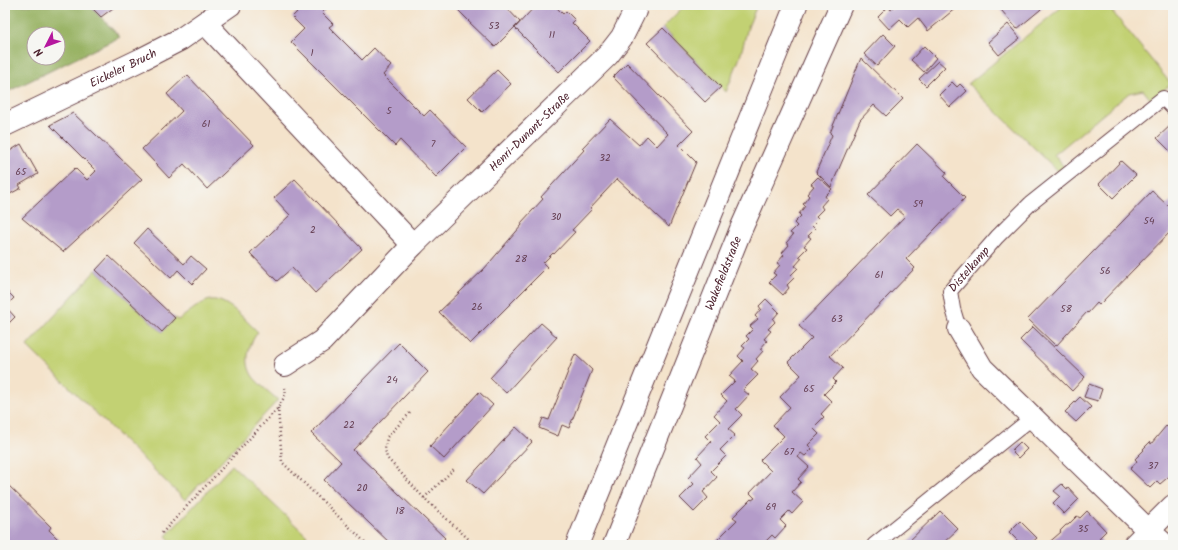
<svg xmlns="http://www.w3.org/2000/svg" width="1178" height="550" font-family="Kalam,sans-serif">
  <rect width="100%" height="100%" fill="#f6f6f2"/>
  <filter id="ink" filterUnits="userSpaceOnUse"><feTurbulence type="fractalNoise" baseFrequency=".025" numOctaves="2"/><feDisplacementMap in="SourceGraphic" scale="8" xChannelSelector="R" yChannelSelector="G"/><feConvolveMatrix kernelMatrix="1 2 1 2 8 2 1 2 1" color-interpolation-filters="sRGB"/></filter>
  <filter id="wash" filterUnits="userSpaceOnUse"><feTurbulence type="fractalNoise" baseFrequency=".012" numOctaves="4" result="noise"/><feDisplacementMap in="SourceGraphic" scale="16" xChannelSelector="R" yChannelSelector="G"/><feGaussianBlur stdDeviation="0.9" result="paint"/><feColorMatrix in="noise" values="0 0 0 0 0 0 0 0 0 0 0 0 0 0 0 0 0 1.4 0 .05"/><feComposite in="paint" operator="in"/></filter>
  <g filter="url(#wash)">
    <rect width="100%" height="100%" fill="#f4e3cb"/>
    <g fill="#c2d173" stroke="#86784f">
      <path d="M 685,5 L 757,5 L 748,27 L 740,57 L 726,92 L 663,27 Z"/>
      <path d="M 1064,5 L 1107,5 L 1171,84 L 1151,100 L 1143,90 L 1129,93 L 1054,155 L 1066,169 L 1060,173 L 968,84 Z"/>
      <path d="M 96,270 L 162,332 L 175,318 L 178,320 C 187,314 197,305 207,301 C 224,294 246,321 258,332 C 248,345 243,364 254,378 C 261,386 270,393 278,400 L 185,500 L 27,346 Z"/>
      <path d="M 232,465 L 307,536 L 299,545 L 175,545 L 166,536 Z"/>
    </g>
    <path fill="#99b365" stroke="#726948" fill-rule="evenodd" d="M 9,5 L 89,5 L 120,37 L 5,93 L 5,15 ZM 34,34 L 58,34 L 58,58 L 34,58 Z"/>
    <g id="blocks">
      <g fill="#b49cc9">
        <path d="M 89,5 L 117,5 L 101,17 Z"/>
        <path d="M 304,5 L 321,5 L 326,9 L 322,13 L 333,24 L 329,27 L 362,60 L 374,48 L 391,66 L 383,75 L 424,116 L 430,110 L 466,147 L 436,177 L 400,140 L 395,146 L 291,42 L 304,29 L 292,17 Z"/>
        <path d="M 453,5 L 504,5 L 520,22 L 495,47 L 468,21 L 469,21 Z"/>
        <path d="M 536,5 L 554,5 L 563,14 L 566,11 L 575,20 L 572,23 L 590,41 L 559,72 L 515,28 Z"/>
        <path d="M 896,5 L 965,5 L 959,10 L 957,7 L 928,31 L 918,18 L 908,27 L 900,19 L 889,29 L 878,17 L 888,7 L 891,10 Z"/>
        <path d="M 997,5 L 1046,5 L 1017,29 Z"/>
        <path d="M 1008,24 L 1020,38 L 999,55 L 988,42 Z"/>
        <path d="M 663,28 L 721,87 L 705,102 L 647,43 Z"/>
        <path d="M 883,34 L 895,46 L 877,66 L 864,54 Z"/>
        <path d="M 924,46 L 936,58 L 924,72 L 911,60 Z"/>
        <path d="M 861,58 L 903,99 L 886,116 L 874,105 L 860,120 L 831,187 L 816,172 L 832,135 L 830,133 Z"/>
        <path d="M 938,61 L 945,67 L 926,86 L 919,79 Z"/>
        <path d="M 627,63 L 693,131 L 679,145 L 696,162 L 669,227 L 617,179 L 590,208 L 592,209 L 572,230 L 575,232 L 554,254 L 553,253 L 543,263 L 547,267 L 470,344 L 439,312 L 484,269 L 522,225 L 521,223 L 543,199 L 541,197 L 584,150 L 582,148 L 610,119 L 639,145 L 647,136 L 657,146 L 668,134 L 613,77 Z"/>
        <path d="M 497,70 L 511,84 L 482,112 L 468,98 Z"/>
        <path d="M 187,75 L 254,145 L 207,189 L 184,164 L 169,178 L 142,149 L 182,111 L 167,94 Z"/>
        <path d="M 952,82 L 957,87 L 960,84 L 967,91 L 950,107 L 939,95 Z"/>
        <path d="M 73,113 L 142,179 L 63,252 L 22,218 L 75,168 L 87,180 L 96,171 L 50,125 Z"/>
        <path d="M 1172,124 L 1173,152 L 1172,153 L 1157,138 Z"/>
        <path d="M 21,144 L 38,174 L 19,185 L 21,188 L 10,194 L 5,189 L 5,154 Z"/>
        <path d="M 917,144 L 947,173 L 944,177 L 965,198 L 906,259 L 915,268 L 830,356 L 843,368 L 833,379 L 836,382 L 824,394 L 832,402 L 821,414 L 824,417 L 813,428 L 819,434 L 808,445 L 812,449 L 805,456 L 801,453 L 798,457 L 809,467 L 798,479 L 801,482 L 792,492 L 803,502 L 792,514 L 789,511 L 780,520 L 786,526 L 775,538 L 772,535 L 763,544 L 764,545 L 718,545 L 715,542 L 737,520 L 733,517 L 751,499 L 752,500 L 755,498 L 750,493 L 771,471 L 760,460 L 784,436 L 773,425 L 790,407 L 780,397 L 801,375 L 788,362 L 812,338 L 799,326 L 905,216 L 897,209 L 890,216 L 868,195 Z"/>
        <path d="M 1121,161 L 1136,175 L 1113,198 L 1099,184 Z"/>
        <path d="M 818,177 L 832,189 L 825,196 L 827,199 L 821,206 L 823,209 L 816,216 L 819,219 L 812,226 L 815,229 L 808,236 L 811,238 L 804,246 L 807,248 L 799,256 L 802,258 L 795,266 L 798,268 L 791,275 L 794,278 L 787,285 L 789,288 L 783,295 L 769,282 L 776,275 L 773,273 L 780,265 L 777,263 L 784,255 L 782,253 L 789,245 L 786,243 L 793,235 L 790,233 L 797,226 L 794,223 L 801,216 L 799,214 L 805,206 L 803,204 L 809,196 L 807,194 L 814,186 L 811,184 Z"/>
        <path d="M 295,179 L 362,249 L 315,293 L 292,268 L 277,281 L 250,253 L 290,215 L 274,198 Z"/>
        <path d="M 1152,191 L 1167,205 L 1173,199 L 1173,229 L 1099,305 L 1097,303 L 1088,313 L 1087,312 L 1056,346 L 1028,319 Z"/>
        <path d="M 147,229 L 184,264 L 191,256 L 206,269 L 192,284 L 178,270 L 171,278 L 134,243 Z"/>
        <path d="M 109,256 L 175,318 L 162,332 L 96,270 Z"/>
        <path d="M 5,289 L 14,298 L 7,305 L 5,303 Z"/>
        <path d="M 766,299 L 779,312 L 773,319 L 775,322 L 768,329 L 771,331 L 764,339 L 767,341 L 760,349 L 763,351 L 756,359 L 758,361 L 751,369 L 758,375 L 743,390 L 749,395 L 736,409 L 742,415 L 728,429 L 735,435 L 720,450 L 726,456 L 711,471 L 717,477 L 703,492 L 708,498 L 694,512 L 680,498 L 694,484 L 688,478 L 702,463 L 697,457 L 711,442 L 705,436 L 720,421 L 714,415 L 727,401 L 721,395 L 735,381 L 729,376 L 743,361 L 738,356 L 745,348 L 742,346 L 749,339 L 746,336 L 753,329 L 750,326 L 758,319 L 755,316 L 761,309 L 759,306 Z"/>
        <path d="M 5,306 L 15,317 L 5,327 Z"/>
        <path d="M 541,323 L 557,337 L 506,393 L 490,378 Z"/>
        <path d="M 1033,327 L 1085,377 L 1072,391 L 1020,340 Z"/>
        <path d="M 399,343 L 428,372 L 353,450 L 445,538 L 439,545 L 392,545 L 324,480 L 341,462 L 311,433 Z"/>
        <path d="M 575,354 L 592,370 L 569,428 L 562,425 L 558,436 L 539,428 L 543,418 L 549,420 Z"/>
        <path d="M 1089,384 L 1102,389 L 1098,401 L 1084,397 Z"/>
        <path d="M 479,392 L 493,405 L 444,459 L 430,446 Z"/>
        <path d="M 1080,397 L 1091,407 L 1076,422 L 1065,412 Z"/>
        <path d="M 1173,421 L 1173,473 L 1160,484 L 1157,481 L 1150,488 L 1130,469 L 1137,461 L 1135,459 L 1144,450 L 1143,449 L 1150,442 L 1151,444 L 1166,426 L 1167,427 Z"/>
        <path d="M 516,427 L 532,442 L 483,494 L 467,480 Z"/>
        <path d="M 1020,442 L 1027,449 L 1018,458 L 1011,451 Z"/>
        <path d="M 5,482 L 51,527 L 49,530 L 64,545 L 5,545 Z"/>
        <path d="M 1062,484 L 1067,489 L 1068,487 L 1079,499 L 1064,514 L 1053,503 L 1060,496 L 1054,491 Z"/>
        <path d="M 940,511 L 958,529 L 941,545 L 905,545 Z"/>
        <path d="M 1087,511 L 1106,531 L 1099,538 L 1102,541 L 1098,545 L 1046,545 L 1061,532 L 1060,531 L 1066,525 L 1068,525 L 1077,516 L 1080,518 Z"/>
        <path d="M 1020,521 L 1037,538 L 1029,545 L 1022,545 L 1009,532 Z"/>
      </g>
    </g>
  </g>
  <g filter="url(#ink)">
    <use href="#blocks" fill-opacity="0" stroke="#643c43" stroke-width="1"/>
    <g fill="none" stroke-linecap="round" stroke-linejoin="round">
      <g stroke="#643c43" stroke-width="16">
        <g id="lane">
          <path id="s1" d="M 959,329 L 953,309 L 950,291 L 997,237 L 1030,204 L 1163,98 L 1173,108"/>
          <path d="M 874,545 L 1033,417"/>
        </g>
      </g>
      <g stroke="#643c43" stroke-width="24">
        <g id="street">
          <path d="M 205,23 L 413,245"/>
          <path id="s2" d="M 5,125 L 142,59 L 181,39 L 230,5"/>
          <path d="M 959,329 L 982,368 L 1149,531 L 1165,545"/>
          <path id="s3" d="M 285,365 L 322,341 L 413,245 L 608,55 L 622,37 L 635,11"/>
          <path d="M 1134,545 L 1173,506"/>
        </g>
      </g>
      <g stroke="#643c43" stroke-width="24">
        <g id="secondary">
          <path d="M 577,545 L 796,5"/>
          <path id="s4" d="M 614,545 L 741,229 L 841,5"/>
        </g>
      </g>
      <g stroke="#643c43" stroke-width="2.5" stroke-dasharray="1 3" stroke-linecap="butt">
        <path d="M 658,6 L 665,5"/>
        <path d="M 278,408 L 282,462 L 368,545"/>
        <path d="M 410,413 L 387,437 L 385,449 L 387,458 L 424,498 L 475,545"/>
        <path d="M 424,498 L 455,468"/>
        <path d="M 162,533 L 278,408 L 286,394 L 285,388"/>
      </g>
      <use href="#lane" stroke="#fff" stroke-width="14"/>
      <use href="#street" stroke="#fff" stroke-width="22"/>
      <use href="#secondary" stroke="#fff" stroke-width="22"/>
    </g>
  </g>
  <g text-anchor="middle" stroke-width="3.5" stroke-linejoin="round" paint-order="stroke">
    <g font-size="10" fill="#643e52">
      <text x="494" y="29">53</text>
      <text x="552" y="38">11</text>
      <text x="312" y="56">1</text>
      <text x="389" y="114">5</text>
      <text x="206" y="127">61</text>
      <text x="433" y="147">7</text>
      <text x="605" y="161">32</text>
      <text x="21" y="175">65</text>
      <text x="918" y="207">59</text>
      <text x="556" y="220">30</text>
      <text x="1149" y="224">54</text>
      <text x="313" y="233">2</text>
      <text x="521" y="262">28</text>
      <text x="1105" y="274">56</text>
      <text x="879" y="278">61</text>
      <text x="477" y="310">26</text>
      <text x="1066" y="312">58</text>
      <text x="837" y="322">63</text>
      <text x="392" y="383">24</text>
      <text x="809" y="392">65</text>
      <text x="349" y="428">22</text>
      <text x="789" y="455">67</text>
      <text x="1153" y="469">37</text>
      <text x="362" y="491">20</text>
      <text x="771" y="510">69</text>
      <text x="400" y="514">18</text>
      <text x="1083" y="532">35</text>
    </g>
    <g font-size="12" fill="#4a1f2b" stroke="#f6f6f2">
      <text dy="4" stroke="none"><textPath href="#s2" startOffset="131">Eickeler Bruch</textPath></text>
      <text dy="4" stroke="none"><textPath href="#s3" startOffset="339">Henri-Dunant-Straße</textPath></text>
      <text dy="4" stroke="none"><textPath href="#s1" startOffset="68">Distelkamp</textPath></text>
      <text dy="4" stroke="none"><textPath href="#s4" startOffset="293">Wakefieldstraße</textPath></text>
    </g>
  </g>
  <rect width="1178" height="550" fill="none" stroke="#f6f6f2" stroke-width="20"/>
  <g transform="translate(46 46) rotate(228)"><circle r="19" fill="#f6f6f2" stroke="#b1a0a2"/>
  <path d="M0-3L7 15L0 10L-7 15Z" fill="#b5179e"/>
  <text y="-6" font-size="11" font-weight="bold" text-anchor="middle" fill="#4a1f2b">N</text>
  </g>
</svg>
